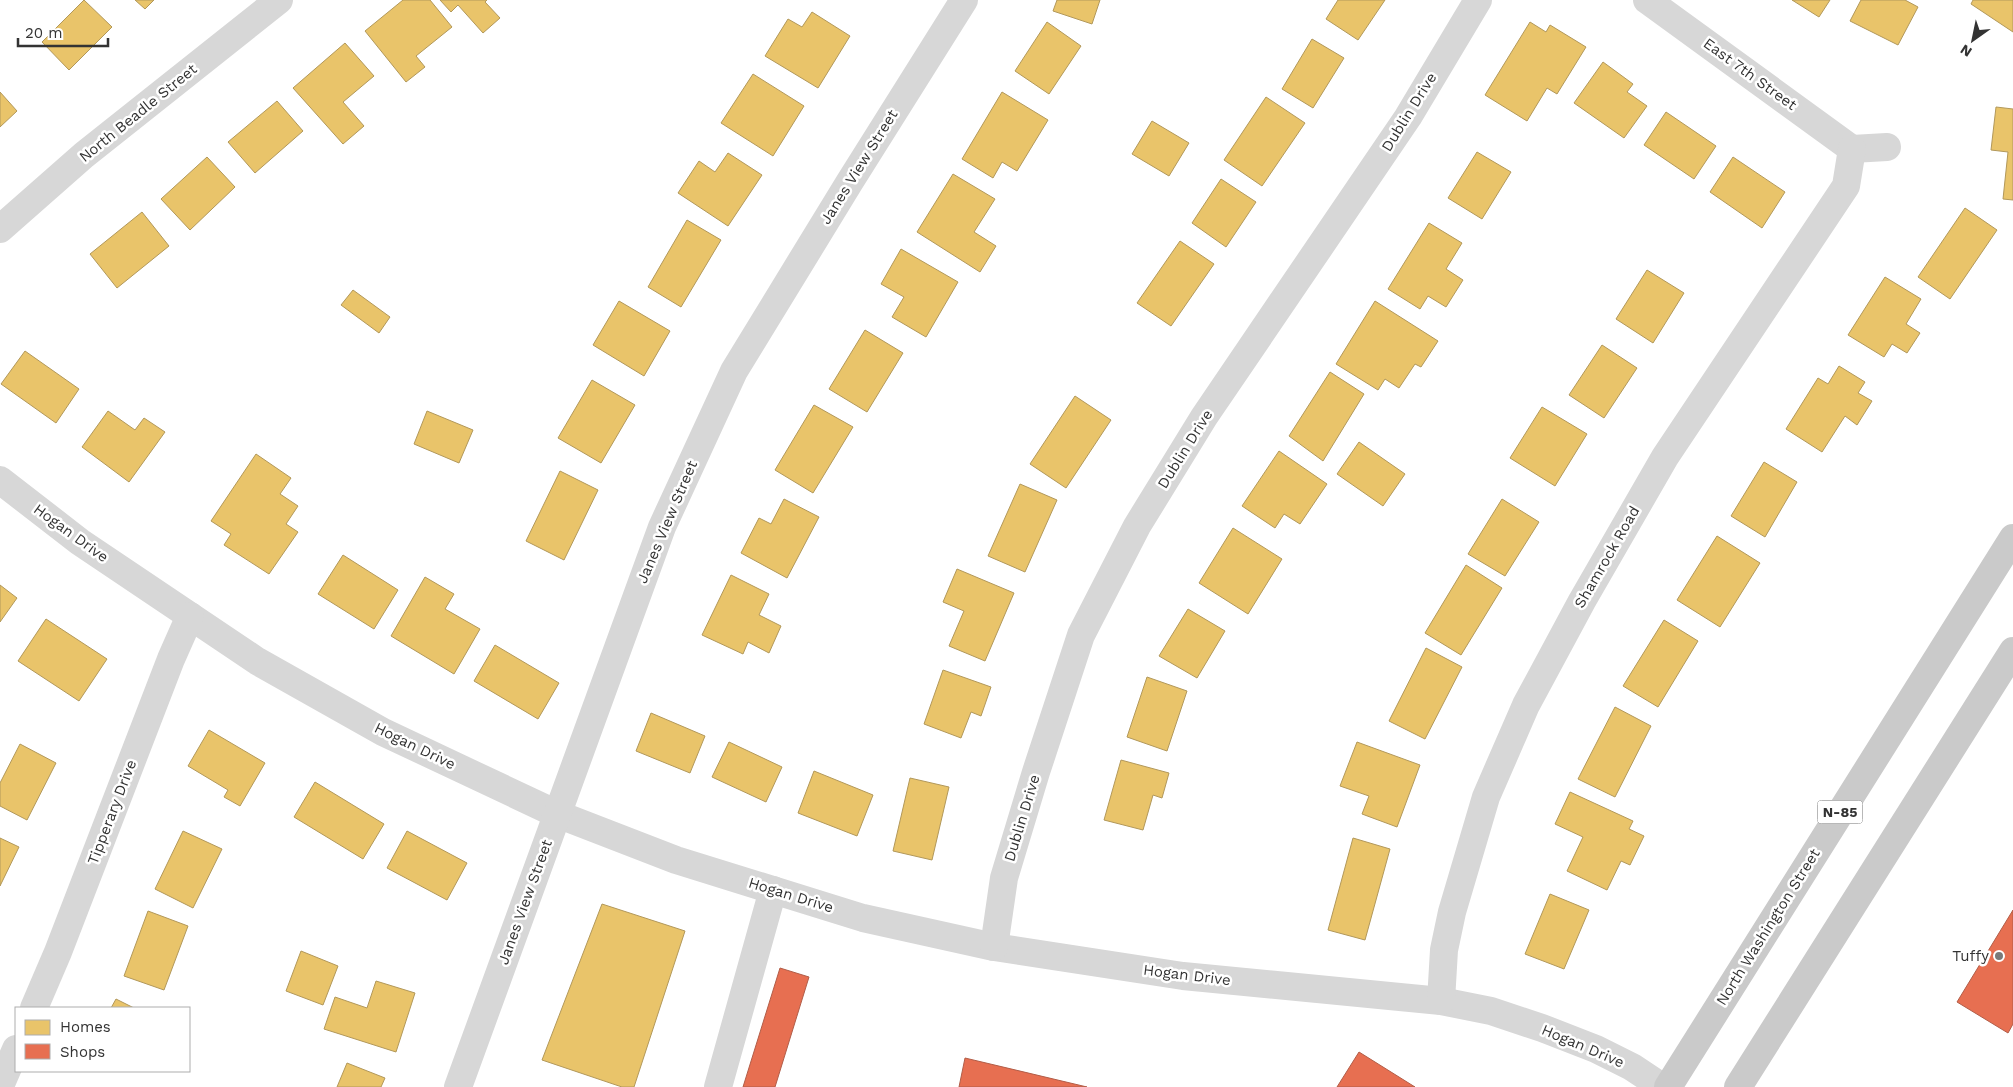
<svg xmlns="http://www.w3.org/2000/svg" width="2013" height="1087" font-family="'Work Sans',sans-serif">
  <rect width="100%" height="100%" fill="#fff"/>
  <g fill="#e9c46a" stroke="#b2985a">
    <path d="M 84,0 L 112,27 L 69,70 L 42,42 Z"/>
    <path d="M 135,0 L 154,0 L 145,9 Z"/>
    <path d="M 403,0 L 430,0 L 452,27 L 416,56 L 425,67 L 406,82 L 365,31 Z"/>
    <path d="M 440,0 L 487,0 L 485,2 L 500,18 L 483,33 L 458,5 L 451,12 Z"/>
    <path d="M 1057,0 L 1100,0 L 1092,24 L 1053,11 Z"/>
    <path d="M 1338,0 L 1385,0 L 1358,40 L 1326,19 Z"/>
    <path d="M 1792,0 L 1830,0 L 1819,17 Z"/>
    <path d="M 1861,0 L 1905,0 L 1918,7 L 1898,45 L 1850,21 Z"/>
    <path d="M 1973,0 L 2013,0 L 2013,32 L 1971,4 Z"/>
    <path d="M 812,12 L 850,36 L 818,88 L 765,56 L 788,19 L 802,27 Z"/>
    <path d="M 1047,22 L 1081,46 L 1049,94 L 1015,71 Z"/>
    <path d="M 1530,22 L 1546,32 L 1550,25 L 1586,47 L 1557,94 L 1547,88 L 1527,121 L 1485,95 Z"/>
    <path d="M 1312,39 L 1344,58 L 1313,108 L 1282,89 Z"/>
    <path d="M 345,43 L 374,76 L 343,102 L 364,126 L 343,144 L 293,88 Z"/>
    <path d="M 1603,62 L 1633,84 L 1627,92 L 1647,106 L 1624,138 L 1574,103 Z"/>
    <path d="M 753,74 L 804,106 L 773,156 L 721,123 Z"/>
    <path d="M 0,92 L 17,111 L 0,127 Z"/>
    <path d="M 1002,92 L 1048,120 L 1017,171 L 1002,162 L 993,178 L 962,159 Z"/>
    <path d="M 1266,97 L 1305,123 L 1262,186 L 1224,160 Z"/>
    <path d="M 277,101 L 303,131 L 255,173 L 228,142 Z"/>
    <path d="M 1996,107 L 2013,109 L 2013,200 L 2003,199 L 2008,152 L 1991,150 Z"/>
    <path d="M 1666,112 L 1716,146 L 1694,179 L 1644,145 Z"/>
    <path d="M 1152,121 L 1189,143 L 1169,176 L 1132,154 Z"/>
    <path d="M 1477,152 L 1511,172 L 1482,219 L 1448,198 Z"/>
    <path d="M 728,153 L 762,175 L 728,226 L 678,193 L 699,161 L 715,172 Z"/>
    <path d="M 207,157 L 235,187 L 190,230 L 161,199 Z"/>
    <path d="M 1733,157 L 1785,192 L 1762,228 L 1710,192 Z"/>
    <path d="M 953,174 L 995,199 L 974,232 L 996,246 L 980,272 L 917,232 Z"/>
    <path d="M 1221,179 L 1256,202 L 1226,247 L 1192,223 Z"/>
    <path d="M 1965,208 L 1997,230 L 1950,299 L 1918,277 Z"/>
    <path d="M 142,212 L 169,246 L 117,288 L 90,254 Z"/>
    <path d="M 687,220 L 721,240 L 681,307 L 648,287 Z"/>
    <path d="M 1429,223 L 1462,243 L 1446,269 L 1463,280 L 1446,307 L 1428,296 L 1420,309 L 1388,289 Z"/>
    <path d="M 1180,241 L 1214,264 L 1171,326 L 1137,303 Z"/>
    <path d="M 901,249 L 958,282 L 926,337 L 892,317 L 904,297 L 881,284 Z"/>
    <path d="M 1647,270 L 1684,293 L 1653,343 L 1616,319 Z"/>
    <path d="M 1885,277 L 1921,299 L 1906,324 L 1920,333 L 1907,353 L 1892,344 L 1884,357 L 1848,335 Z"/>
    <path d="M 353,290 L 390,317 L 379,333 L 341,305 Z"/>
    <path d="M 619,301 L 670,331 L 644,376 L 593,345 Z"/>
    <path d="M 1375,301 L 1438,341 L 1421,367 L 1415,364 L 1399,388 L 1385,379 L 1378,390 L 1336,364 Z"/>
    <path d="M 865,330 L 903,353 L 867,412 L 829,389 Z"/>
    <path d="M 1602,345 L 1637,368 L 1604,418 L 1569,395 Z"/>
    <path d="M 25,351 L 79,389 L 56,423 L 1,384 Z"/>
    <path d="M 1839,366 L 1865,382 L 1858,393 L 1872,401 L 1857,425 L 1845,416 L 1822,452 L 1786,429 L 1818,378 L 1828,384 Z"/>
    <path d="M 1330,372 L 1364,394 L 1323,461 L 1289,436 Z"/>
    <path d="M 592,380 L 635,405 L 601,463 L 558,438 Z"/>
    <path d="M 1075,396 L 1111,420 L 1066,488 L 1030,464 Z"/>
    <path d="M 814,405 L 853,427 L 813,493 L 775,470 Z"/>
    <path d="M 1542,407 L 1587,434 L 1555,486 L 1510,458 Z"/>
    <path d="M 108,411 L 135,430 L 144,418 L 165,432 L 129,482 L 82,447 Z"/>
    <path d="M 427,411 L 473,430 L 459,463 L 414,444 Z"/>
    <path d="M 1359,442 L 1405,474 L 1383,506 L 1337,474 Z"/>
    <path d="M 1279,451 L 1327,484 L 1300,524 L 1284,514 L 1275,528 L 1242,506 Z"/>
    <path d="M 256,454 L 291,478 L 280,494 L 298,506 L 286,524 L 298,532 L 269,574 L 224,545 L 231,534 L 211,521 Z"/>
    <path d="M 1764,462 L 1797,482 L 1765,537 L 1731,516 Z"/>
    <path d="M 560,471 L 598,490 L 564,560 L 526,541 Z"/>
    <path d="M 1020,484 L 1057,500 L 1025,572 L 988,556 Z"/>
    <path d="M 784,499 L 819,517 L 787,578 L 741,553 L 759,518 L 771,524 Z"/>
    <path d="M 1502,499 L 1539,522 L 1505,576 L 1468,554 Z"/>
    <path d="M 1233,528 L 1282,559 L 1248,614 L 1199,583 Z"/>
    <path d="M 1717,536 L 1760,563 L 1720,627 L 1677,600 Z"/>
    <path d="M 343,555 L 398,590 L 374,629 L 318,594 Z"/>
    <path d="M 1466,565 L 1502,588 L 1461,655 L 1425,633 Z"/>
    <path d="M 957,569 L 1014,593 L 985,661 L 949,646 L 964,611 L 943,602 Z"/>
    <path d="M 731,575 L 769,594 L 759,615 L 781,626 L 769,653 L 748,642 L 743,654 L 702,635 Z"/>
    <path d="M 425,577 L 454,594 L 445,609 L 480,629 L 454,674 L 391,636 Z"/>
    <path d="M 0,585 L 17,598 L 0,622 Z"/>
    <path d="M 1188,609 L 1225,631 L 1197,678 L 1159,656 Z"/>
    <path d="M 46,619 L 107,659 L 79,701 L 18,661 Z"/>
    <path d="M 1664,620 L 1698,641 L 1658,707 L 1623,686 Z"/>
    <path d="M 495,645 L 559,683 L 538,719 L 474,681 Z"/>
    <path d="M 1426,648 L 1462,667 L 1425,739 L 1389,721 Z"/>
    <path d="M 943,670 L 991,687 L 981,716 L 971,712 L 961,738 L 924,724 Z"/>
    <path d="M 1147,677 L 1187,691 L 1167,751 L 1127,737 Z"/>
    <path d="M 1615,707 L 1651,726 L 1615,797 L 1578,779 Z"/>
    <path d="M 651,713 L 705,736 L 690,773 L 636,751 Z"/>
    <path d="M 209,730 L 265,763 L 240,806 L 224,797 L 228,790 L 188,766 Z"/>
    <path d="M 729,742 L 782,767 L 766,802 L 712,777 Z"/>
    <path d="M 1357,742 L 1420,765 L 1397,827 L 1362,814 L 1369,796 L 1340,786 Z"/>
    <path d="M 20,744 L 56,763 L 27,820 L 0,806 L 0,783 Z"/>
    <path d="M 1121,760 L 1169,773 L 1162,798 L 1153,795 L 1143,830 L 1104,820 Z"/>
    <path d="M 814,771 L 873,795 L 857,836 L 798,813 Z"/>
    <path d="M 910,778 L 949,787 L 932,860 L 893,851 Z"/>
    <path d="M 315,782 L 384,824 L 363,859 L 294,817 Z"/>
    <path d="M 1570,792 L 1633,821 L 1629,829 L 1644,836 L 1630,865 L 1621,861 L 1607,890 L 1567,871 L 1583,837 L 1555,824 Z"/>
    <path d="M 183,831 L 222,849 L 193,908 L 155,889 Z"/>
    <path d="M 407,831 L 467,863 L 447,900 L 387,868 Z"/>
    <path d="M 0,838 L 19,847 L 0,886 Z"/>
    <path d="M 1353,838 L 1390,849 L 1365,940 L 1328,930 Z"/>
    <path d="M 1550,894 L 1589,910 L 1564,969 L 1525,954 Z"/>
    <path d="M 602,904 L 685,931 L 634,1087 L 622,1087 L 542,1060 Z"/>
    <path d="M 148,911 L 188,926 L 164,990 L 124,976 Z"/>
    <path d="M 301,951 L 338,966 L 323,1005 L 286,991 Z"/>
    <path d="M 376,981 L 415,993 L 396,1052 L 324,1029 L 335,997 L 367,1008 Z"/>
    <path d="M 116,999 L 134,1008 L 111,1008 Z"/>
    <path d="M 347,1063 L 385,1078 L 381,1087 L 337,1087 Z"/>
  </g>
  <g fill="#e76f51" stroke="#b15d48">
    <path d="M 2013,910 L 2013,1024 L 2008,1033 L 1957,1002 Z"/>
    <path d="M 780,968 L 809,977 L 775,1087 L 743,1087 Z"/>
    <path d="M 1359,1052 L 1415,1087 L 1337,1087 Z"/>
    <path d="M 965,1058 L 1087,1087 L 959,1087 Z"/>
  </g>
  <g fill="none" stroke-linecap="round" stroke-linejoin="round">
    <g stroke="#d7d7d7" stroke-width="28">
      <path d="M 1647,0 L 1852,149"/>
      <path d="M 1852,149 L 1887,147"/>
      <path d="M 0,229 L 84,155 L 279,0"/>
      <path d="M 0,480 L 80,542 L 257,661 L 383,732 L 557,814 L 676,860 L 863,918 L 994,947 L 1183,976 L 1441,1001 L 1491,1011 L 1542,1028 L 1596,1049 L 1632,1067 L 1662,1087"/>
      <path d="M 994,947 L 1004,878 L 1036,772 L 1081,635 L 1137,526 L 1204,417 L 1408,117 L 1478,0"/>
      <path d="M 1441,1001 L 1444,950 L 1452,912 L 1486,797 L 1526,705 L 1582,601 L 1665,457 L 1846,186 L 1852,149"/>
      <path d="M 34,1008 L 58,952 L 171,659 L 190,616"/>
      <path d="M 0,1086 L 16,1049"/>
      <path d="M 458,1087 L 662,527 L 734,371 L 849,183 L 964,0"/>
      <path d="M 718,1087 L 773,890"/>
    </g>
    <g stroke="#cacaca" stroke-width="28">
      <path d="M 1668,1087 L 2013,538"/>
      <path d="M 1738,1087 L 2013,651"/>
    </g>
  </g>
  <circle fill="#7a7a7a" stroke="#fff" stroke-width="2" cx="1999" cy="956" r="5"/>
  <g text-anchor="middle" stroke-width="5" stroke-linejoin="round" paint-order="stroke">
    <rect fill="#fff" stroke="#707070" stroke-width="1" x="1817.5" y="800.5" width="45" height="23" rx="4"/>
    <g font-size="14" font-weight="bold" fill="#333">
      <text x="1840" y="817">N-85</text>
    </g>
    <g font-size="15" fill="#333" stroke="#fff">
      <text transform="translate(1750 74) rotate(36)" y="5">East 7th Street</text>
      <text transform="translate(1409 112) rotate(-58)" y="5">Dublin Drive</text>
      <text transform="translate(138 113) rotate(-39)" y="5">North Beadle Street</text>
      <text transform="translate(859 167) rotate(-58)" y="5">Janes View Street</text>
      <text transform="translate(1185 449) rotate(-58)" y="5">Dublin Drive</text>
      <text transform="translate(667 522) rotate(-67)" y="5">Janes View Street</text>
      <text transform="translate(71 533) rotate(36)" y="5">Hogan Drive</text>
      <text transform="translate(1607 557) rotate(-60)" y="5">Shamrock Road</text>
      <text transform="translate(415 746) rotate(26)" y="5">Hogan Drive</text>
      <text transform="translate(112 812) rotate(-69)" y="5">Tipperary Drive</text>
      <text transform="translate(1022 818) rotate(-73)" y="5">Dublin Drive</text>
      <text transform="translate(791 895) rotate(17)" y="5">Hogan Drive</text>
      <text transform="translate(525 902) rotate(-70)" y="5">Janes View Street</text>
      <text transform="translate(1768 927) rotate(-58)" y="5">North Washington Street</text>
      <text transform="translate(1187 975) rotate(7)" y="5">Hogan Drive</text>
      <text transform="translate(1583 1046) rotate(23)" y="5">Hogan Drive</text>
    </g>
    <g font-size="15" fill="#333" stroke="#fff" text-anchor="end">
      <text x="1989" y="961">Tuffy</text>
    </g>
  </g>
  <rect x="15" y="1007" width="175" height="65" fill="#ffffff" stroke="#adadad"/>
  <rect x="25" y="1020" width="25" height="15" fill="#e9c46a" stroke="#adadad"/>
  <text x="60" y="1032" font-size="15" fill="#333333">Homes</text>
  <rect x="25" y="1044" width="25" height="15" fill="#e76f51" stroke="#adadad"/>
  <text x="60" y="1057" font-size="15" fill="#333333">Shops</text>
  <g transform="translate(1973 40) rotate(213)" stroke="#ffffff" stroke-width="4" paint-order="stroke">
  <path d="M0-4L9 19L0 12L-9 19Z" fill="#333333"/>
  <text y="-8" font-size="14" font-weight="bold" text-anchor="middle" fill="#333333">N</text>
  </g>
  <path d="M18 38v8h90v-8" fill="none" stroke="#333333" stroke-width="2.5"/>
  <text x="25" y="38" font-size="15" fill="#333333" stroke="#ffffff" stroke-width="4" paint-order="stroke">20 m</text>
</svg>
